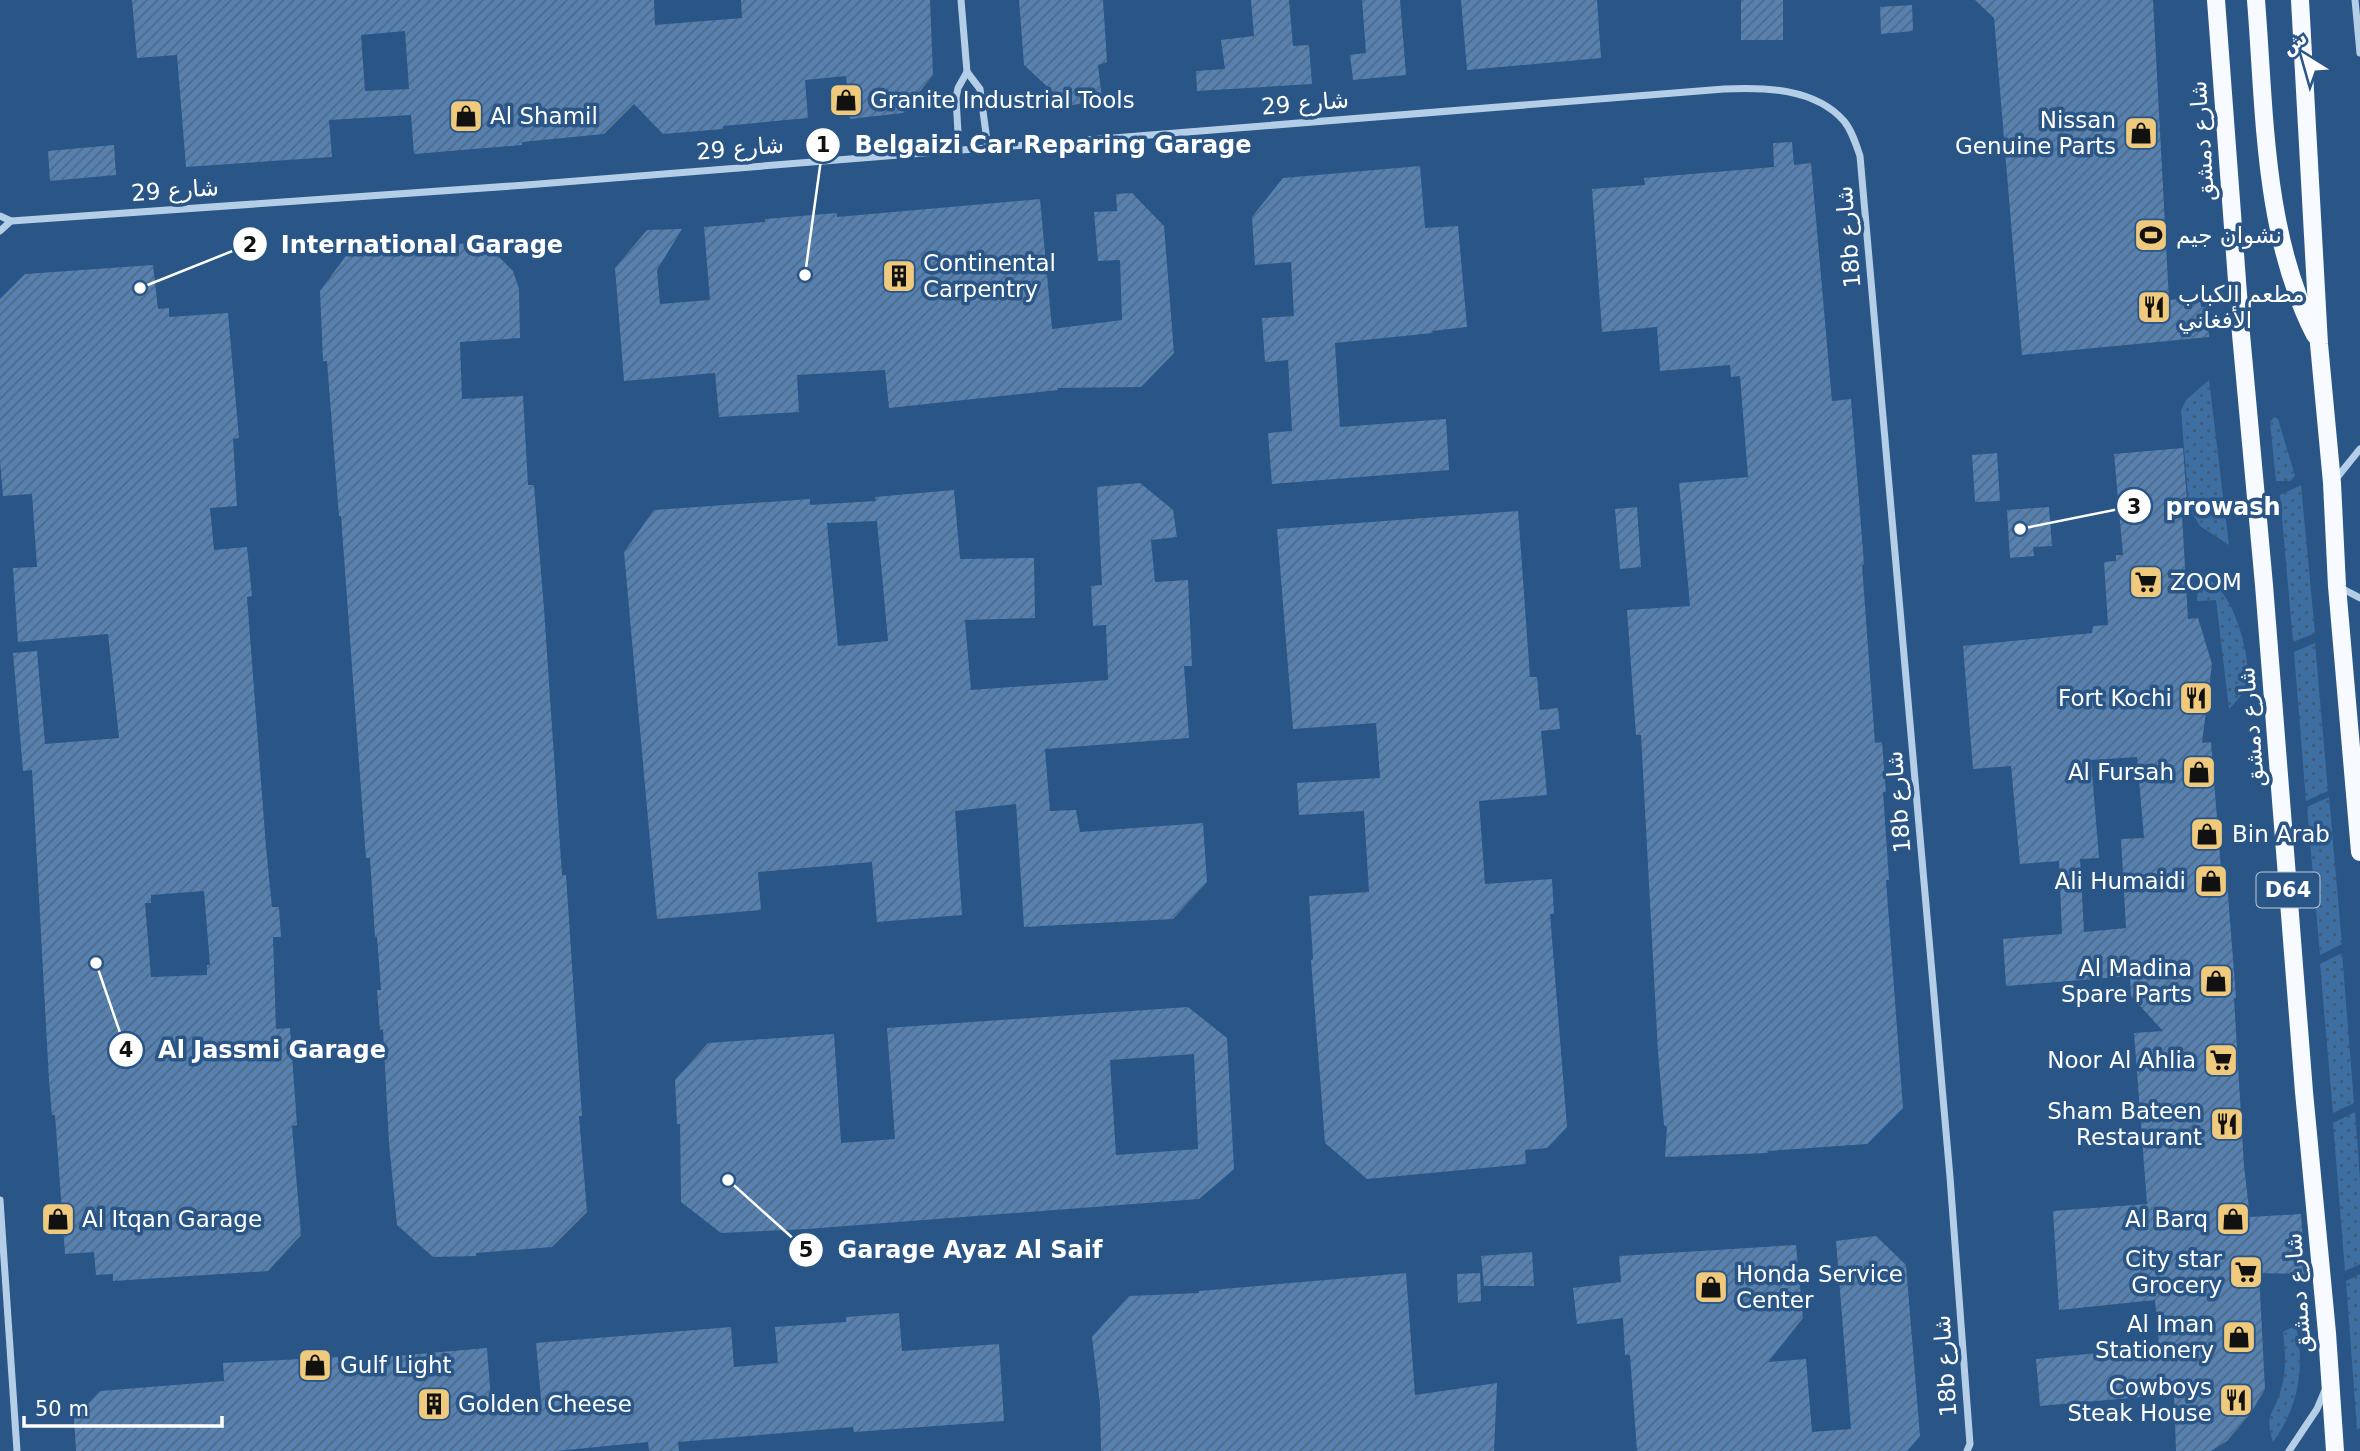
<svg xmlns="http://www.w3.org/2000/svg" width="2360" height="1451" font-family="'DejaVu Sans','Noto Naskh Arabic',sans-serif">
  <defs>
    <pattern id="grass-dots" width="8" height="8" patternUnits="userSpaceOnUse" patternTransform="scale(1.75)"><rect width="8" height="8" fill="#3e6fa3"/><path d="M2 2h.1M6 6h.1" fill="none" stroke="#465a6f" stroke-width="1.8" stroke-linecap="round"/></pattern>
    <pattern id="building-hatch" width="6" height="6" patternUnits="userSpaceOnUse" patternTransform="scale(1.75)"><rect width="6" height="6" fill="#5681b0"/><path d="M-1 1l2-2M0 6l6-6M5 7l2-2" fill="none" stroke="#526983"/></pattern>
  </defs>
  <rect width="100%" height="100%" fill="#295587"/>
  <g fill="url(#grass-dots)">
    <path d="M 2209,380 L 2229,545 L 2200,526 L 2189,508 L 2181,411 L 2186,400 Z"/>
    <path d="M 2274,417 L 2278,419 L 2295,476 L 2290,481 L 2276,481 L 2270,422 Z"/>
    <path d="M 2301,485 L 2315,633 L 2293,642 L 2280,495 Z"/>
    <path d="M 2199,572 C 2210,579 2219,587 2226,598 C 2238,616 2252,662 2246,682 C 2244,693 2237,701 2229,709 L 2216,600 L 2197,601 Z"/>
    <path d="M 2315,643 L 2328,791 L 2306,801 L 2294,652 Z"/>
    <path d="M 2329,797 L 2342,944 L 2320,955 L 2307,807 Z"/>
    <path d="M 2342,953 L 2354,1103 L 2333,1113 L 2320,964 Z"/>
    <path d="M 2355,1112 L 2360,1179 L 2360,1264 L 2345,1271 L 2333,1123 Z"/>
    <path d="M 2360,1274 L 2360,1428 L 2357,1430 L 2346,1281 Z"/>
    <path d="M 2296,1325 C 2305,1368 2299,1406 2273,1442 C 2264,1412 2274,1416 2281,1389 C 2287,1370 2285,1351 2283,1332 Z"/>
  </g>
  <g fill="url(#building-hatch)" fill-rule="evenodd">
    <path d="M 132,0 L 654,0 L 655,25 L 742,18 L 741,0 L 930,0 L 933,75 L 903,113 L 850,119 L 846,76 L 805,80 L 808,118 L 723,126 L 723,129 L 663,134 L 634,104 L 604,134 L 522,142 L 522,145 L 414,154 L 411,115 L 329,120 L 332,157 L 186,167 L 177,55 L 137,58 ZM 405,31 L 409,89 L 365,91 L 361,35 Z"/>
    <path d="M 1019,0 L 1103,0 L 1107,62 L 1098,65 L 1102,99 L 1068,106 L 1024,65 Z"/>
    <path d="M 1251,0 L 1289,0 L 1293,46 L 1309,45 L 1312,84 L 1197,91 L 1196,71 L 1225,69 L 1221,40 L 1254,36 Z"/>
    <path d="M 1362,0 L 1400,0 L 1406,75 L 1353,80 L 1350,55 L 1366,53 Z"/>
    <path d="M 1461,0 L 1597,0 L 1601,58 L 1467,70 Z"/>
    <rect x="1741" y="0" width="42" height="40"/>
    <path d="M 1975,0 L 2153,0 L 2169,300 L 2200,298 L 2201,307 L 2208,307 L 2209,337 L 2022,355 L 1994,18 Z"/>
    <path d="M 1912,5 L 1913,31 L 1881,34 L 1880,7 Z"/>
    <path d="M 1792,142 L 1794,165 L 1811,163 L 1832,401 L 1851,399 L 1864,564 L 1862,565 L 1875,743 L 1882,742 L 1886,792 L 1883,792 L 1889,880 L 1886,880 L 1903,1108 L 1867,1144 L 1768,1151 L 1768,1153 L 1665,1157 L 1667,1127 L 1664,1125 L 1658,1052 L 1641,735 L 1636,735 L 1627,610 L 1690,606 L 1679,483 L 1748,477 L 1740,376 L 1731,377 L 1730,365 L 1660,371 L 1657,327 L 1602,332 L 1592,189 L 1645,185 L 1644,178 L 1774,167 L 1773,143 Z"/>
    <path d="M 114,145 L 116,175 L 50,181 L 48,151 Z"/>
    <path d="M 1420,166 L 1425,228 L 1458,226 L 1467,327 L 1432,331 L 1433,333 L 1335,343 L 1340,427 L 1446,419 L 1449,470 L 1272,484 L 1268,433 L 1292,431 L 1288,360 L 1265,362 L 1262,318 L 1294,316 L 1291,262 L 1255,265 L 1252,217 L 1283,178 Z"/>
    <path d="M 1132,193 L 1164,226 L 1174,353 L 1141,387 L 1057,388 L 1058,390 L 889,408 L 885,370 L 797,375 L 799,412 L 719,417 L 715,373 L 624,381 L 615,268 L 647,230 L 682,229 L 657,270 L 660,304 L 710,300 L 704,227 L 765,222 L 765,219 L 837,213 L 837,217 L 1040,199 L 1052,329 L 1122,320 L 1120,260 L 1098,261 L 1094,212 L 1117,211 L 1116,194 Z"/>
    <path d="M 477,242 L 495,253 L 513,271 L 519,289 L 520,338 L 460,342 L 462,399 L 523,396 L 528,485 L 534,485 L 544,609 L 562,875 L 566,875 L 582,1116 L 579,1116 L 587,1212 L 552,1247 L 476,1253 L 476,1256 L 433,1257 L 397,1225 L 389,1143 L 383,1029 L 380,1030 L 377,990 L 381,990 L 377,937 L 375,937 L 370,858 L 366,858 L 341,516 L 339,516 L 327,361 L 323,361 L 320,291 L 351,249 L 411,244 L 411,249 Z"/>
    <path d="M 153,265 L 158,309 L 169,308 L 169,317 L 228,313 L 239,438 L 233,439 L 237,506 L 210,508 L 214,550 L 247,547 L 252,596 L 247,597 L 266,847 L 272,907 L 279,907 L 281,937 L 273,937 L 276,1029 L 290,1028 L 297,1125 L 292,1126 L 301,1235 L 268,1271 L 113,1281 L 113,1274 L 96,1275 L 94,1252 L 65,1254 L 55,1115 L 52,1115 L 49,1080 L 32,770 L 23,771 L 13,653 L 37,651 L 45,744 L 119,738 L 108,634 L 18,642 L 13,568 L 37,567 L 32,494 L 3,496 L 0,461 L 0,299 L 25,274 ZM 204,891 L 210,965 L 207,965 L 207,975 L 151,977 L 145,903 L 151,903 L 151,895 Z"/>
    <path d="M 2183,448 L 2188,515 L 2182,515 L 2188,619 L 2198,618 L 2212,664 L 2202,743 L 2211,742 L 2221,869 L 2226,869 L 2236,998 L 2234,998 L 2244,1166 L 2250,1217 L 2301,1214 L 2305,1274 L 2259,1273 L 2265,1389 L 2250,1414 L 2227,1441 L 2211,1451 L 2176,1451 L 2174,1394 L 2040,1406 L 2036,1359 L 2159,1347 L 2155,1300 L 2059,1310 L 2053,1211 L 2147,1204 L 2134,1033 L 2163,1031 L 2131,996 L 2130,976 L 2006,986 L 2003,939 L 2062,934 L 2059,861 L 2020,864 L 2011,766 L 1973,769 L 1963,646 L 2092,633 L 2093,626 L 2108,625 L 2104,562 L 2116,561 L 2116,555 L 2123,555 L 2114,454 ZM 2137,757 L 2144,838 L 2121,839 L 2126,928 L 2084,932 L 2080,859 L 2099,858 L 2091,760 Z"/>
    <path d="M 1997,453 L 2000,501 L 1975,502 L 1972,455 Z"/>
    <path d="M 1140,483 L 1173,510 L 1177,537 L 1151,540 L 1155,582 L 1188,580 L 1192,666 L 1184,666 L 1189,738 L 1045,749 L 1050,811 L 1076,810 L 1080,832 L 1203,823 L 1207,882 L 1173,919 L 1024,927 L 1016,804 L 955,811 L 962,915 L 877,922 L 872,862 L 758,872 L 761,910 L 657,919 L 624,552 L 654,510 L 810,499 L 810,505 L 876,501 L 875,497 L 954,490 L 960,559 L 1034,558 L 1035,618 L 965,620 L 971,690 L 1108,680 L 1106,625 L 1093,626 L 1091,586 L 1102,585 L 1097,487 ZM 877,521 L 888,641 L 838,646 L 827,523 Z"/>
    <path d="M 1637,507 L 1641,567 L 1620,569 L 1615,509 Z"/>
    <path d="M 2049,507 L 2052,546 L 2033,547 L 2034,556 L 2010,558 L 2007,510 Z"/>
    <path d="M 1518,511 L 1530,677 L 1537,677 L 1540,710 L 1558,708 L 1560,729 L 1541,731 L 1547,795 L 1479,801 L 1485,884 L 1552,879 L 1554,914 L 1550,914 L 1567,1127 L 1547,1148 L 1525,1150 L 1526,1164 L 1367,1179 L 1325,1143 L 1311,960 L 1313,959 L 1309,896 L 1369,892 L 1364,811 L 1299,815 L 1297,783 L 1380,778 L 1376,723 L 1293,729 L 1277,529 Z"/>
    <path d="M 1188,1007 L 1227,1038 L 1234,1169 L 1199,1199 L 807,1229 L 721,1233 L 681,1202 L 680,1124 L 677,1124 L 675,1080 L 708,1043 L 834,1034 L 841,1143 L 895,1139 L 887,1028 ZM 1194,1054 L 1198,1149 L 1116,1155 L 1110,1060 Z"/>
    <path d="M 1876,1236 L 1906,1265 L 1920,1436 L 1907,1451 L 1637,1451 L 1630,1355 L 1625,1355 L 1623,1318 L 1577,1324 L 1573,1288 L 1621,1282 L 1619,1256 L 1796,1245 L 1803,1318 L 1768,1362 L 1806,1359 L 1812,1432 L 1851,1429 L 1836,1241 Z"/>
    <path d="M 1532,1252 L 1534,1286 L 1484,1286 L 1481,1256 Z"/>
    <path d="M 1406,1273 L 1415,1395 L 1497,1383 L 1494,1451 L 1101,1451 L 1100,1405 L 1092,1337 L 1129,1296 L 1199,1293 L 1199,1291 Z"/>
    <path d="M 1480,1273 L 1481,1301 L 1458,1303 L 1457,1274 Z"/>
    <path d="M 899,1313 L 902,1351 L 999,1344 L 1004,1421 L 854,1432 L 853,1427 L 678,1442 L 679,1451 L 649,1451 L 648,1442 L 556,1451 L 76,1451 L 74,1419 L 100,1391 L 224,1381 L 223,1363 L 338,1357 L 338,1361 L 487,1348 L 492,1415 L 542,1410 L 536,1343 L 731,1327 L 734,1367 L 778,1363 L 775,1327 L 846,1322 L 846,1317 Z"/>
  </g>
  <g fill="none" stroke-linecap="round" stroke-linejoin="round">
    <g stroke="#b5cee8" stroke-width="7">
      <path d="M 2355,0 L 2360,53"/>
      <path d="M 967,72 L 980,89 L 988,148"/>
      <path d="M 959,150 L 956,98 L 958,88 L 967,72 L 961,0"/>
      <path d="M 0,216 L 11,221 L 526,185 L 1724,89 C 1764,87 1815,88 1844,121 C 1852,131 1856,144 1860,156 L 1950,1177 L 1970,1444 L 1967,1451"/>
      <path d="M 0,231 L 11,221"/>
      <path d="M 2335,480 L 2360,449"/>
      <path d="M 2339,587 L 2360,598"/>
      <path d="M 0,1200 L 17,1451"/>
      <path d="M 2289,1451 L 2317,1409 L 2325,1390"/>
    </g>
    <g stroke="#f7fafe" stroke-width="18">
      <path d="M 2216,0 L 2241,334 L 2264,585 L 2304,1092 L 2327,1333 L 2335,1451"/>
      <path d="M 2256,0 C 2265,112 2263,233 2315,335"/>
      <path d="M 2300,0 L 2319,344 L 2332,483 L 2337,586 L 2360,852"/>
    </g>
  </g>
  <defs>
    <g id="shop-square" transform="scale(1.75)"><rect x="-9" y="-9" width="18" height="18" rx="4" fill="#efca7c" stroke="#295587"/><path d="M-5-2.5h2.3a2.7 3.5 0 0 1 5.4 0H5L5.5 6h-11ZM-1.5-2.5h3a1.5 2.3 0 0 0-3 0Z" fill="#111"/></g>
    <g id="stadium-square" transform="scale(1.75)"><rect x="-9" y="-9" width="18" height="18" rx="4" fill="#efca7c" stroke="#295587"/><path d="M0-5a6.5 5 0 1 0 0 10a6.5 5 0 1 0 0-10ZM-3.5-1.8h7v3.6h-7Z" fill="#111"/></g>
    <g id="building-square" transform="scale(1.75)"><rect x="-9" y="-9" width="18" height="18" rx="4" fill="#efca7c" stroke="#295587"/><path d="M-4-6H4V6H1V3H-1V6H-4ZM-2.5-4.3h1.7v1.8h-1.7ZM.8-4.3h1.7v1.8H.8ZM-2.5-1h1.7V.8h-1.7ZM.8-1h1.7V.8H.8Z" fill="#111"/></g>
    <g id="restaurant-square" transform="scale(1.75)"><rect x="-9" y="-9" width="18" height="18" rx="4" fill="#efca7c" stroke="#295587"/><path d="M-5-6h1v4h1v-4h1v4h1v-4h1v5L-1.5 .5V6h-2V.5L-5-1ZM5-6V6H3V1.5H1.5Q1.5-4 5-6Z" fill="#111"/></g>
    <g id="supermarket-square" transform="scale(1.75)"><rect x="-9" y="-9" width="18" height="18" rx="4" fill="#efca7c" stroke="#295587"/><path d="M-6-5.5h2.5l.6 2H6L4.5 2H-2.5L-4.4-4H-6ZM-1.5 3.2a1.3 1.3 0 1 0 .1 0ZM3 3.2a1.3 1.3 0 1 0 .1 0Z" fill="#111"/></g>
  </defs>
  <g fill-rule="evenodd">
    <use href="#shop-square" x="846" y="100"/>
    <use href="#shop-square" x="466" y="116"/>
    <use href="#shop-square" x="2141" y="133"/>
    <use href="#stadium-square" x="2151" y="235"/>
    <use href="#building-square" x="899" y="276"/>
    <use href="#restaurant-square" x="2154" y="307"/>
    <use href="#supermarket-square" x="2146" y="582"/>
    <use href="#restaurant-square" x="2196" y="698"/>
    <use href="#shop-square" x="2199" y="772"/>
    <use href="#shop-square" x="2207" y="834"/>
    <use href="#shop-square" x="2211" y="881"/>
    <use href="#shop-square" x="2216" y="981"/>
    <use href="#supermarket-square" x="2221" y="1060"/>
    <use href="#restaurant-square" x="2227" y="1124"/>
    <use href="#shop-square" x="58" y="1219"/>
    <use href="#shop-square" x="2233" y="1219"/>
    <use href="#supermarket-square" x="2246" y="1272"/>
    <use href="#shop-square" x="1711" y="1287"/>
    <use href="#shop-square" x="2239" y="1337"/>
    <use href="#shop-square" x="315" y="1365"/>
    <use href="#restaurant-square" x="2236" y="1400"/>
    <use href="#building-square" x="434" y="1404"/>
  </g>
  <g text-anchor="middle" stroke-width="7" stroke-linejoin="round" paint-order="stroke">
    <rect fill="#295587" stroke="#bfccdb" stroke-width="2" x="2256.5" y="872.5" width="63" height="35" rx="5"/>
    <g font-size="21" font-weight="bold" fill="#fff">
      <text x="2288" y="897">D64</text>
    </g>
    <g font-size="23" fill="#fff" stroke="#295587" text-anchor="start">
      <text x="870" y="108">Granite Industrial Tools</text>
      <text x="490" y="124">Al Shamil</text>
      <text x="2116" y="128" text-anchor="end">Nissan<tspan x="2116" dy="26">Genuine Parts</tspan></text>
      <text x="2176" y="243">نشوان جيم</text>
      <text x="923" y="271">Continental<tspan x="923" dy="26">Carpentry</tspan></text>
      <text x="2178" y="302">مطعم الكباب<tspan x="2178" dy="26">الأفغاني</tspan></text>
      <text x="2170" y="590">ZOOM</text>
      <text x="2172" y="706" text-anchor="end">Fort Kochi</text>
      <text x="2174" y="780" text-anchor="end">Al Fursah</text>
      <text x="2232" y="842">Bin Arab</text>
      <text x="2186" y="889" text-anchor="end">Ali Humaidi</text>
      <text x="2192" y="976" text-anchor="end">Al Madina<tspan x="2192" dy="26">Spare Parts</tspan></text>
      <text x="2196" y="1068" text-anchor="end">Noor Al Ahlia</text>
      <text x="2202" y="1119" text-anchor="end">Sham Bateen<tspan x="2202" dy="26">Restaurant</tspan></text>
      <text x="82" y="1227">Al Itqan Garage</text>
      <text x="2208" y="1227" text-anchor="end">Al Barq</text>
      <text x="2222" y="1267" text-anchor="end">City star<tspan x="2222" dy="26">Grocery</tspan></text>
      <text x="1736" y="1282">Honda Service<tspan x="1736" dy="26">Center</tspan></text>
      <text x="2214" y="1332" text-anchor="end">Al Iman<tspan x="2214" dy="26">Stationery</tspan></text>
      <text x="340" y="1373">Gulf Light</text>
      <text x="2212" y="1395" text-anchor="end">Cowboys<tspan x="2212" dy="26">Steak House</tspan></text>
      <text x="458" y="1412">Golden Cheese</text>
    </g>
    <g font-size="23" fill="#fff" stroke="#295587">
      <text transform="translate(1305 103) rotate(-5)" y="8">شارع 29</text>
      <text transform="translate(2202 141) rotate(-94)" y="8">شارع دمشق</text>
      <text transform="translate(740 148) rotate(-5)" y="8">شارع 29</text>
      <text transform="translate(175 190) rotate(-4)" y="8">شارع 29</text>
      <text transform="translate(1848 237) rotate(-95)" y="8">18b شارع</text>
      <text transform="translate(2251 727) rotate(-95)" y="8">شارع دمشق</text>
      <text transform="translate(1898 802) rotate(-95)" y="8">18b شارع</text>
      <text transform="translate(2298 1293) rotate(-95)" y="8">شارع دمشق</text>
      <text transform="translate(1945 1366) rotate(-94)" y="8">18b شارع</text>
    </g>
  </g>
  <path fill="none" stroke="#fff" stroke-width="2.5" d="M805 275L823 145M140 288L250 244M2020 529L2134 506M96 963L126 1050M728 1180L806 1250"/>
  <g fill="#fff" stroke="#295587" stroke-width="2.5">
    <circle cx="805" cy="275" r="7"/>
    <circle cx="140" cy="288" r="7"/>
    <circle cx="2020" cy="529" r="7"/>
    <circle cx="96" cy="963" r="7"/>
    <circle cx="728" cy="1180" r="7"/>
    <circle cx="823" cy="145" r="18"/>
    <circle cx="250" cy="244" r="18"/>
    <circle cx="2134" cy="506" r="18"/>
    <circle cx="126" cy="1050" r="18"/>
    <circle cx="806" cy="1250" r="18"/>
  </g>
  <g font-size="21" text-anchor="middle" font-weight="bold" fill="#111">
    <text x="823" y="152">1</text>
    <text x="250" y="252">2</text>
    <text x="2134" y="514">3</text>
    <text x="126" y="1057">4</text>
    <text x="806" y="1257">5</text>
  </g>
  <g font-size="24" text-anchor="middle" font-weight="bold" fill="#fff" stroke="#295587" stroke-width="7" stroke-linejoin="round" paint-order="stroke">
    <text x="1053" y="153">Belgaizi Car Reparing Garage</text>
    <text x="422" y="253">International Garage</text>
    <text x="2223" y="515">prowash</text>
    <text x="272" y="1058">Al Jassmi Garage</text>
    <text x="970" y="1258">Garage Ayaz Al Saif</text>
  </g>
  <g transform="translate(2304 56) rotate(323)" stroke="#295587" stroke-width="5" paint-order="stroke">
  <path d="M0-5L12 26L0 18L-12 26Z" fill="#ffffff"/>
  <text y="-10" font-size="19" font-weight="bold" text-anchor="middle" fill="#ffffff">ش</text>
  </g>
  <path d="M24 1416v10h198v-10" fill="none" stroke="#ffffff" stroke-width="3.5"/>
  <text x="35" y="1416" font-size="21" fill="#ffffff" stroke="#295587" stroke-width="5" paint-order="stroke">50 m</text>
</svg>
